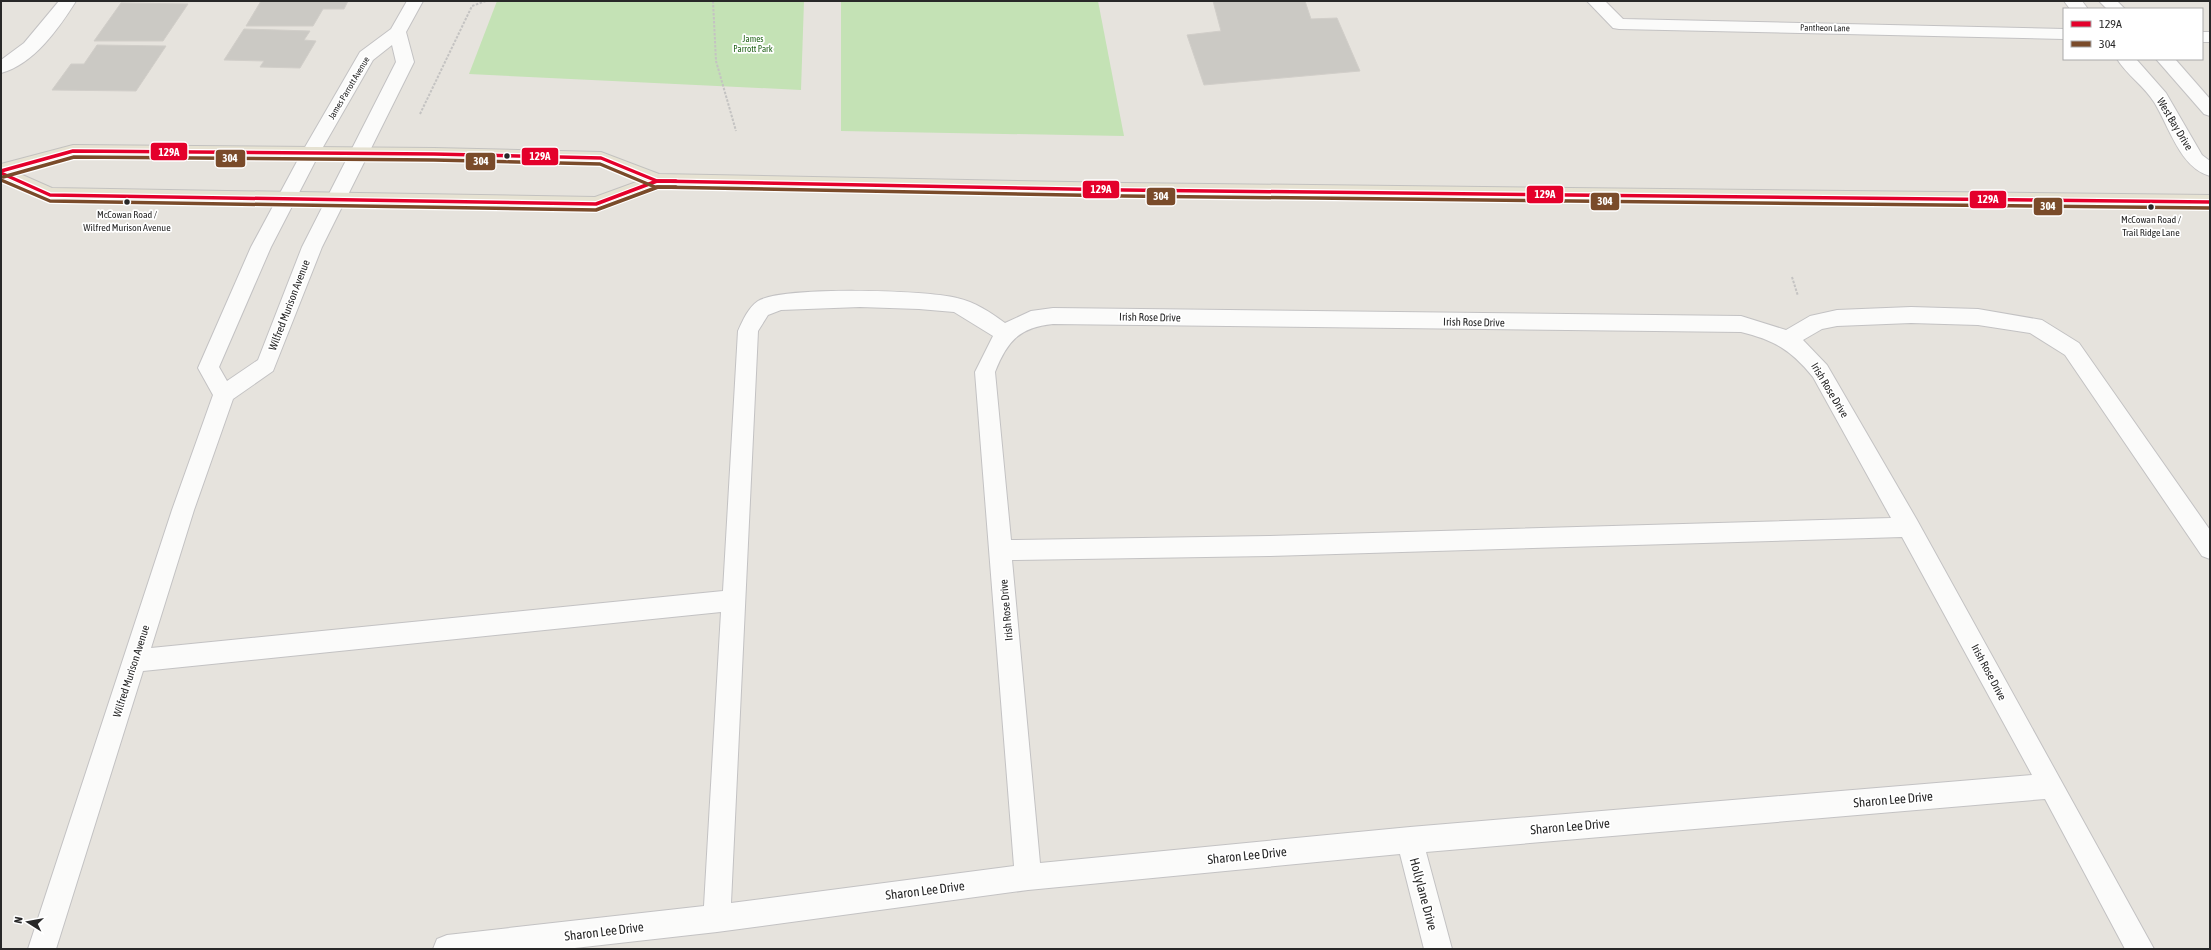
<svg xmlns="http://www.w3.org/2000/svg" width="2211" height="950" font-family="'Asap Condensed',sans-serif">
  <rect width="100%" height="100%" fill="#e6e3dd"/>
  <g fill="#c4e2b5">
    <path d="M 497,1 L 804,1 L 801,90 L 469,74 Z"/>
    <path d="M 841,1 L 1098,1 L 1124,136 L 841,131 Z"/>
  </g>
  <g fill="#cbc9c4" stroke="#d1cec9">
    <path d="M 261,1 L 348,1 L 344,9 L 323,9 L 313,26 L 246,26 Z"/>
    <path d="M 1213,1 L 1305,1 L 1311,19 L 1337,18 L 1360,71 L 1204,85 L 1187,35 L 1221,31 Z"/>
    <path d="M 121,3 L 188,4 L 163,41 L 94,41 Z"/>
    <path d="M 244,29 L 310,31 L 304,40 L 316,41 L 300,68 L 260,67 L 264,61 L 224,60 Z"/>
    <path d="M 97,45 L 166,46 L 136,91 L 52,90 L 71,64 L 84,64 Z"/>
  </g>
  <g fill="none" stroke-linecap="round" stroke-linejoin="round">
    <g stroke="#c3c2c3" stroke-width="2">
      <g id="minor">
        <path d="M 59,1 L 76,1 C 59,28 34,64 1,73 L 1,60 L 24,43 Z"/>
        <path d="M 407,1 L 423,1 L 406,32 L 414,62 L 322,247 L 273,371 L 233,399 L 194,510 L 151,648 L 723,591 L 738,331 C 743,320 748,308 758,301 C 783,286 926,290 957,298 C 975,302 990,312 1005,323 L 1031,311 L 1053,308 L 1741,316 L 1786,330 L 1810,316 L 1837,310 L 1911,307 L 1978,309 L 2042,320 L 2079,343 L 2210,530 L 2210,559 L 2202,556 L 2065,355 L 2030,333 L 1978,325 L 1911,323 L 1837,326 L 1822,329 L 1803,340 L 1827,365 L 1917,520 L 2154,949 L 2125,949 L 2045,799 L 1426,852 L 1452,949 L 1424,949 L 1400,854 L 1028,890 L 717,932 L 566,949 L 433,949 L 437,939 L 447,935 L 704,906 L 721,612 L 143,671 L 56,949 L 28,949 L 172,510 L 213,395 L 198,368 L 251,247 L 301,154 L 360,52 L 391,29 ZM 392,45 L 396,62 L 302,247 L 258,360 L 227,381 L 219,367 L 271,247 L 319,154 L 373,60 ZM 860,307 L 919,309 L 954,312 L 993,336 L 975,372 L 1014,866 L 731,903 L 758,331 L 768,315 L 781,310 ZM 1053,324 L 1741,332 C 1774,340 1791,350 1813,377 L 1891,518 L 1269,536 L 1011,540 L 995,372 C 1007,341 1020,327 1053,324 ZM 1902,537 L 2032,775 L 1410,827 L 1040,863 L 1012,560 L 1269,556 Z"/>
        <path d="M 1587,1 L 1605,1 L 1623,19 L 2064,29 L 2064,39 L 1619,29 L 1613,28 Z"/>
        <path d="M 2064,1 L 2082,1 L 2088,9 L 2070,9 Z"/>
        <path d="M 2099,1 L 2117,1 L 2125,9 L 2107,9 Z"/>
        <rect x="2202" y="32" width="8" height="10"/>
        <path d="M 2117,59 L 2136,59 L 2166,93 L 2202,155 L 2210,161 L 2210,176 C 2180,168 2169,126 2154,102 C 2144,86 2127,75 2117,59 Z"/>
        <path d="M 2156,59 L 2175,59 L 2210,99 L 2210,116 L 2204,114 Z"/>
      </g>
    </g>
    <g stroke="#c3c2c0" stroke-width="2">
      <path id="major" d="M 73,145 L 434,148 L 601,152 L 659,174 L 1124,183 L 2210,195 L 2210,209 L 1124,197 L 658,188 L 596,211 L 50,202 L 1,181 L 1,164 ZM 73,157 L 434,160 L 599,164 L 639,181 L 595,197 L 52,188 L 18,173 Z"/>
    </g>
    <g stroke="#c4c3c2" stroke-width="2" stroke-dasharray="2.5 1.5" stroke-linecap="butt">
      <path d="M 713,1 L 716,61 L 736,131"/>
      <path d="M 420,114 L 472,6 L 486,1"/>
      <path d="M 1792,277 L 1798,296"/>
    </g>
    <use href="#minor" fill="#fbfbfa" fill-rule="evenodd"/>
    <use href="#major" fill="#e6e2d2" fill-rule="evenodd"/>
    <g stroke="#fff" stroke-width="6">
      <g id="bus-1">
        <path d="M 1,171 L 73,151 L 434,154 L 601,158 L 657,181 L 676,181"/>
        <path d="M 1,173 L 50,195 L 596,204 L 657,181 L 1124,190 L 2210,202"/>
      </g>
    </g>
    <g stroke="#fff" stroke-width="6">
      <g id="bus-2">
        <path d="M 3,177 L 74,157 L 434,160 L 600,164 L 655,187 L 676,187"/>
        <path d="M 1,180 L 50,201 L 596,210 L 658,187 L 1124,196 L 2210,208"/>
      </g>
    </g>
    <use href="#bus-1" stroke="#e4002b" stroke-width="3.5"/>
    <use href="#bus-2" stroke="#7a4b2a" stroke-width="3.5"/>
  </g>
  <g fill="#282828" stroke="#fff" stroke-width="1.5">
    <circle cx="507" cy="156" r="3.5"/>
    <circle cx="127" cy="202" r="3.5"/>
    <circle cx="2151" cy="207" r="3.5"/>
  </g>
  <g text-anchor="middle" stroke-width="3.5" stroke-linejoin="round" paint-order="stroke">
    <g font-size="9" fill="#282828" stroke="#fff">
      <text transform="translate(1825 28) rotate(1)" y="3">Pantheon Lane</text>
      <text transform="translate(349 88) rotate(-59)" y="3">James Parrott Avenue</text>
    </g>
    <g font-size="9" fill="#226319" stroke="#fff">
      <text x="753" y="42">James<tspan x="753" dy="10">Parrott Park</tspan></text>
    </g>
    <g font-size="10" fill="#282828" stroke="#fff">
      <text x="127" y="218">McCowan Road /<tspan x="127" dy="13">Wilfred Murison Avenue</tspan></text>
      <text x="2151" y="223">McCowan Road /<tspan x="2151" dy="13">Trail Ridge Lane</tspan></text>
    </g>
    <g font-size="11" fill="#282828" stroke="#fff">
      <text transform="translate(2175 124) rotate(59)" y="4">West Bay Drive</text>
      <text transform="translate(289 305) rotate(-69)" y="4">Wilfred Murison Avenue</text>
      <text transform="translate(1150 317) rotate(1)" y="4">Irish Rose Drive</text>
      <text transform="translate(1474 322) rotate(1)" y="4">Irish Rose Drive</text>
      <text transform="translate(1830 390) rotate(59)" y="4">Irish Rose Drive</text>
      <text transform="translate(1006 610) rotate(-95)" y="4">Irish Rose Drive</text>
      <text transform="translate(131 671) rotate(-72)" y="4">Wilfred Murison Avenue</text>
      <text transform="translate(1989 672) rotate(62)" y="4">Irish Rose Drive</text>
    </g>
    <g font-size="13" fill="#282828" stroke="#fff">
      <text transform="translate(1893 799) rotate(-5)" y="5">Sharon Lee Drive</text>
      <text transform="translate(1570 826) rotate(-5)" y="5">Sharon Lee Drive</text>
      <text transform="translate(1247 855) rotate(-6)" y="5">Sharon Lee Drive</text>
      <text transform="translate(925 890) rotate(-7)" y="5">Sharon Lee Drive</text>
      <text transform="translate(1424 894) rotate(75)" y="5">Hollylane Drive</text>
      <text transform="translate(604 931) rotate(-7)" y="5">Sharon Lee Drive</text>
    </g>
  </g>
  <g stroke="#fff" stroke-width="1.5">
    <rect x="150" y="142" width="38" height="19" rx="4" fill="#e4002b"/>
    <rect x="521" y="147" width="38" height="19" rx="4" fill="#e4002b"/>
    <rect x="215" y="149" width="31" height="19" rx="4" fill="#7a4b2a"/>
    <rect x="465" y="152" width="31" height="19" rx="4" fill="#7a4b2a"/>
    <rect x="1082" y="180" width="38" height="19" rx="4" fill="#e4002b"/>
    <rect x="1526" y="185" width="38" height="19" rx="4" fill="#e4002b"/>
    <rect x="1146" y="187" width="30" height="19" rx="4" fill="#7a4b2a"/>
    <rect x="1969" y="190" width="38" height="19" rx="4" fill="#e4002b"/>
    <rect x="1590" y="192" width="30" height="19" rx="4" fill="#7a4b2a"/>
    <rect x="2033" y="197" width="30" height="19" rx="4" fill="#7a4b2a"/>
  </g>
  <g font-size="11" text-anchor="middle" font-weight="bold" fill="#fff">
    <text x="169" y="156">129A</text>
    <text x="540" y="160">129A</text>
    <text x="230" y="162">304</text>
    <text x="481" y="165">304</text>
    <text x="1101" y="193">129A</text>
    <text x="1545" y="198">129A</text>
    <text x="1161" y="200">304</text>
    <text x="1988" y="203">129A</text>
    <text x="1605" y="205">304</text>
    <text x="2048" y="210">304</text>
  </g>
  <rect width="2211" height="950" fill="none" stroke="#282828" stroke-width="4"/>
  <rect x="2063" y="8" width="140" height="52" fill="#ffffff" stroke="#a9a9a9"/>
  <rect x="2071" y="21" width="20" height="6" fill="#e4002b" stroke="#a9a9a9"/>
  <text x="2099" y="28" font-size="12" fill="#282828">129A</text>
  <rect x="2071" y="41" width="20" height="6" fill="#7a4b2a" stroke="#a9a9a9"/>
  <text x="2099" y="48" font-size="12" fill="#282828">304</text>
  <g transform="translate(28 922) rotate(281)" stroke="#ffffff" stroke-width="3" paint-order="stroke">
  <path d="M0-3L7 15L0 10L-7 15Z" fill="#282828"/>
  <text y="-6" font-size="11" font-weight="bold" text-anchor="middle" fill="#282828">N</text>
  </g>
</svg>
